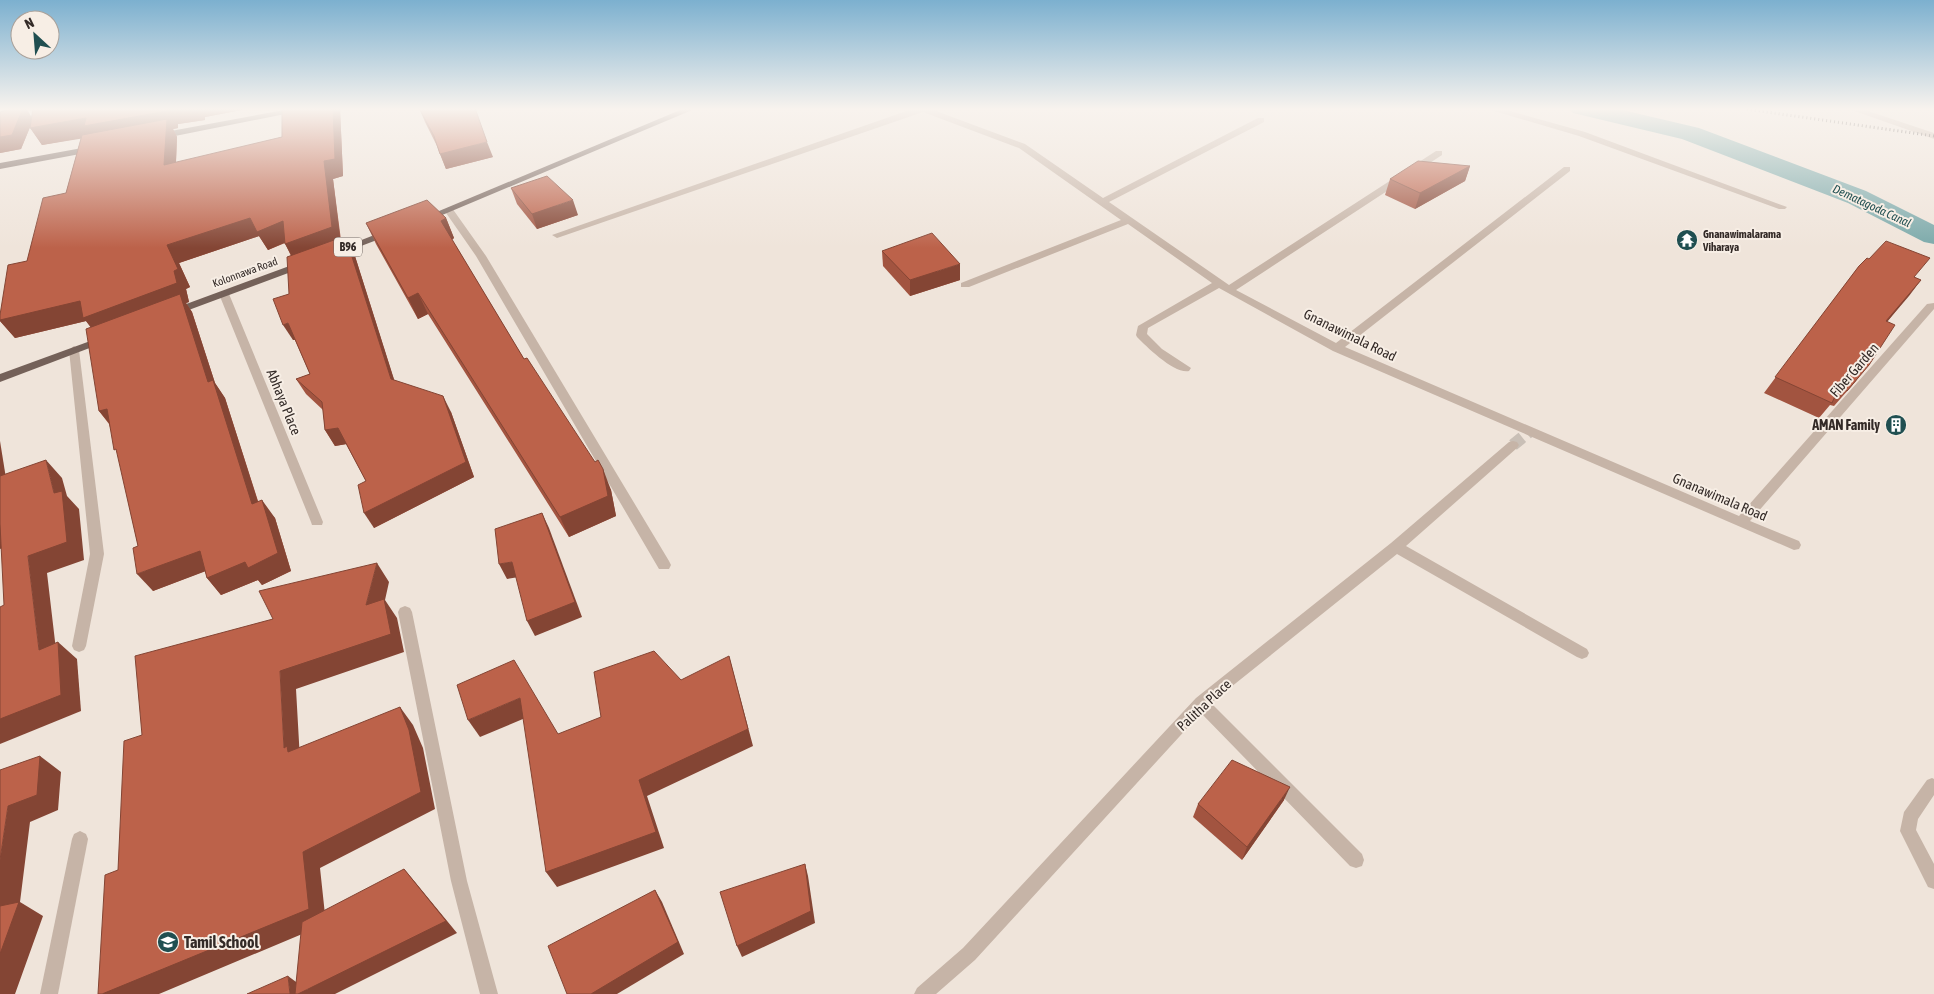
<svg xmlns="http://www.w3.org/2000/svg" width="1934" height="994" font-family="'Asap Condensed',sans-serif">
  <rect width="100%" height="100%" fill="#efe4da"/>
  <g fill="none" stroke-linecap="round" stroke-linejoin="round">
    <path fill="#7ba9aa" fill-rule="evenodd" d="M 1569,108 L 1614,108 L 1699,128 L 1866,191 L 1934,225 L 1934,244 L 1924,242 L 1848,203 L 1682,139 L 1573,113 Z"/>
    <path stroke="#c9bfb6" stroke-width="12" stroke-dasharray="12 6" stroke-linecap="butt" d="M 1513,445 L 1529,432"/>
    <path fill="#c6b4a7" fill-rule="evenodd" d="M 1846,108 L 1859,108 L 1934,133 L 1934,139 Z"/>
    <g fill="#c6b4a7" fill-rule="evenodd">
      <path d="M 4,108 L 12,108 L 4,138 L 0,141 L 0,122 Z"/>
      <path d="M 915,108 L 928,108 L 1025,144 L 1103,198 L 1258,118 L 1264,118 L 1264,122 L 1109,202 L 1229,285 L 1436,151 L 1442,151 L 1442,155 L 1236,290 L 1336,343 L 1564,167 L 1570,167 L 1570,171 L 1345,347 L 1739,516 L 1927,304 L 1934,303 L 1934,309 L 1750,521 L 1799,541 L 1801,545 L 1799,549 L 1794,550 L 1333,351 L 1219,288 L 1148,328 L 1147,334 L 1162,349 L 1191,368 L 1189,371 C 1174,374 1147,347 1137,337 L 1136,335 L 1138,326 L 1212,283 L 1128,224 L 969,287 L 961,287 L 961,283 L 1121,220 L 1019,148 L 923,112 L 560,237 L 557,238 L 552,235 Z"/>
      <path d="M 1484,108 L 1499,108 L 1585,132 L 1787,207 L 1785,209 L 1779,209 L 1579,136 Z"/>
      <path d="M 449,207 L 452,208 L 486,256 L 669,561 L 671,565 L 669,569 L 659,569 L 476,256 L 444,210 Z"/>
      <path d="M 224,291 L 229,294 L 323,522 L 322,525 L 312,525 L 311,522 L 219,294 Z"/>
      <path d="M 74,346 L 79,350 L 104,554 L 86,646 L 84,650 L 79,652 L 74,650 L 72,646 L 90,554 L 69,350 Z"/>
      <path d="M 1513,441 L 1517,442 L 1519,445 L 1517,448 L 1406,546 L 1587,649 L 1589,653 L 1587,657 L 1582,659 L 1577,657 L 1397,554 L 1211,703 L 1362,854 L 1364,860 L 1362,866 L 1356,868 L 1350,866 L 1201,713 L 975,960 L 936,994 L 914,994 L 917,988 L 963,948 L 1196,698 L 1391,543 L 1509,442 Z"/>
      <path d="M 405,606 L 410,608 L 412,612 L 467,881 L 498,994 L 480,994 L 451,881 L 398,612 L 400,608 Z"/>
      <path d="M 1932,778 L 1934,779 L 1934,795 L 1918,819 L 1916,830 L 1934,864 L 1934,889 L 1928,887 L 1900,831 L 1904,812 L 1927,780 Z"/>
      <path d="M 80,831 L 86,834 L 88,839 L 58,994 L 40,994 L 72,839 L 74,834 Z"/>
    </g>
    <g fill="#746159" fill-rule="evenodd">
      <path d="M 295,108 L 315,108 L 160,139 L 156,136 L 160,133 Z"/>
      <path d="M 685,108 L 697,108 L 428,221 L 425,222 L 420,219 Z"/>
      <path d="M 93,146 L 96,147 L 96,151 L 0,169 L 0,163 Z"/>
      <path d="M 387,230 L 390,231 L 390,235 L 340,254 L 332,254 L 331,252 Z"/>
      <path d="M 303,261 L 307,262 L 307,266 L 178,314 L 170,314 L 169,312 L 170,310 Z"/>
      <path d="M 104,336 L 109,339 L 108,341 L 0,382 L 0,374 Z"/>
    </g>
    <path stroke="#332a27" stroke-width="3" stroke-dasharray="1 3" stroke-linecap="butt" d="M 1739,108 L 1934,136"/>
  </g>
  <g fill="#a25440">
    <path d="M 26,108 L 32,118 L 33,108 L 252,108 L 205,117 L 205,120 L 178,124 L 178,128 L 173,129 L 177,137 L 176,163 L 282,137 L 282,108 L 340,108 L 343,176 L 333,179 L 341,240 L 354,253 L 394,380 L 451,412 L 474,477 L 374,528 L 366,481 L 346,444 L 335,446 L 325,430 L 323,410 L 306,394 L 296,379 L 310,374 L 295,340 L 293,340 L 289,294 L 291,256 L 285,243 L 268,250 L 259,236 L 179,263 L 190,287 L 186,289 L 189,302 L 186,303 L 192,312 L 215,383 L 225,398 L 258,501 L 275,518 L 291,571 L 262,585 L 258,580 L 221,595 L 207,578 L 205,571 L 153,591 L 138,546 L 118,454 L 109,424 L 99,411 L 91,327 L 86,321 L 15,338 L 0,321 L 0,315 L 27,261 L 66,193 L 81,138 L 42,145 L 30,127 L 21,149 L 0,153 L 0,112 Z"/>
    <path d="M 419,108 L 493,157 L 446,169 L 437,146 L 425,122 Z"/>
    <path d="M 1470,166 L 1465,181 L 1415,209 L 1385,195 L 1390,179 Z"/>
    <path d="M 511,188 L 578,215 L 537,229 L 517,204 Z"/>
    <path d="M 446,218 L 454,238 L 452,240 L 524,359 L 611,490 L 616,516 L 569,537 L 428,314 L 418,319 L 376,244 L 366,223 Z"/>
    <path d="M 882,251 L 960,280 L 910,296 L 883,266 Z"/>
    <path d="M 1869,259 L 1921,280 L 1887,322 L 1856,381 L 1834,406 L 1830,405 L 1819,418 L 1764,393 L 1859,266 Z"/>
    <path d="M 1284,800 L 1242,860 L 1193,817 L 1198,804 Z"/>
  </g>
  <g fill="#844534">
    <path d="M 23,108 L 26,108 L 33,120 L 21,149 L 0,153 L 0,137 Z"/>
    <path d="M 168,108 L 252,108 L 205,117 L 205,120 L 178,124 L 178,128 L 173,129 L 177,137 L 175,183 L 91,137 L 42,145 L 30,128 L 86,118 Z"/>
    <path d="M 333,108 L 340,108 L 343,176 L 333,179 L 341,245 L 295,262 L 285,244 L 324,161 Z"/>
    <path d="M 487,142 L 493,157 L 446,169 L 440,154 Z"/>
    <path d="M 1470,166 L 1465,181 L 1415,209 L 1420,193 Z"/>
    <path d="M 573,200 L 578,215 L 537,229 L 532,214 Z"/>
    <path d="M 250,218 L 283,221 L 293,239 L 268,250 L 259,236 L 179,263 L 190,287 L 186,289 L 189,302 L 186,303 L 192,312 L 215,383 L 225,398 L 264,521 L 97,336 L 86,321 L 15,338 L 0,321 L 0,320 L 167,245 Z"/>
    <path d="M 446,218 L 454,238 L 449,241 L 441,221 Z"/>
    <path d="M 346,238 L 354,253 L 399,395 L 391,379 Z"/>
    <path d="M 960,264 L 960,280 L 910,296 L 910,280 Z"/>
    <path d="M 1921,280 L 1909,296 L 1874,337 L 1886,321 Z"/>
    <path d="M 418,293 L 428,314 L 418,319 L 408,298 Z"/>
    <path d="M 288,323 L 297,339 L 293,340 L 283,325 Z"/>
    <path d="M 443,396 L 451,412 L 474,477 L 374,528 L 364,513 Z"/>
    <path d="M 107,409 L 114,429 L 99,411 Z"/>
    <path d="M 338,428 L 347,444 L 335,446 L 325,430 Z"/>
    <path d="M 0,441 L 9,497 L 0,488 Z"/>
    <path d="M 46,460 L 62,478 L 67,496 L 79,509 L 84,560 L 47,573 L 58,667 L 39,650 L 28,556 L 54,493 Z"/>
    <path d="M 603,469 L 611,490 L 616,516 L 569,537 L 560,517 Z"/>
    <path d="M 262,500 L 275,518 L 291,571 L 262,585 L 258,580 L 221,595 L 207,578 Z"/>
    <path d="M 542,513 L 549,528 L 582,617 L 535,636 L 527,621 Z"/>
    <path d="M 0,524 L 19,542 L 0,549 Z"/>
    <path d="M 200,551 L 214,568 L 153,591 L 137,574 Z"/>
    <path d="M 512,562 L 519,577 L 507,579 L 499,564 Z"/>
    <path d="M 377,563 L 389,582 L 385,600 L 397,618 L 404,652 L 296,689 L 300,760 L 304,769 L 284,748 L 280,671 L 366,605 Z"/>
    <path d="M 58,642 L 77,659 L 81,711 L 0,744 L 0,719 Z"/>
    <path d="M 729,656 L 753,746 L 647,796 L 664,848 L 557,887 L 546,872 L 639,780 Z"/>
    <path d="M 520,698 L 530,716 L 480,737 L 468,720 Z"/>
    <path d="M 400,707 L 413,725 L 423,748 L 435,809 L 320,868 L 326,924 L 159,994 L 102,994 L 303,852 Z"/>
    <path d="M 40,756 L 61,772 L 58,810 L 30,822 L 20,902 L 43,916 L 15,994 L 0,994 L 0,860 L 8,806 Z"/>
    <path d="M 1290,787 L 1284,800 L 1242,860 L 1247,847 Z"/>
    <path d="M 805,864 L 808,876 L 815,923 L 742,957 L 737,946 Z"/>
    <path d="M 404,869 L 415,882 L 457,933 L 335,994 L 290,994 L 288,976 L 307,990 Z"/>
    <path d="M 655,890 L 662,902 L 684,954 L 617,994 L 591,994 Z"/>
  </g>
  <g fill="#bc624a" stroke="#844534">
    <path d="M 14,108 L 23,108 L 12,135 L 0,137 L 0,112 Z"/>
    <path d="M 33,108 L 168,108 L 167,111 L 84,126 L 86,118 L 30,128 Z"/>
    <path d="M 282,108 L 333,108 L 335,159 L 324,161 L 332,227 L 285,244 L 283,221 L 257,232 L 250,218 L 167,245 L 178,269 L 174,271 L 177,283 L 83,318 L 80,301 L 0,320 L 0,315 L 8,265 L 27,261 L 43,198 L 66,193 L 82,135 L 167,119 L 164,165 L 282,137 Z"/>
    <path d="M 419,108 L 475,108 L 487,142 L 440,154 L 434,136 Z"/>
    <path d="M 1418,161 L 1470,166 L 1420,193 L 1390,179 Z"/>
    <path d="M 547,176 L 573,200 L 532,214 L 511,188 Z"/>
    <path d="M 427,200 L 446,218 L 441,221 L 524,359 L 527,358 L 595,462 L 598,460 L 603,469 L 608,496 L 560,517 L 418,293 L 408,298 L 366,223 Z"/>
    <path d="M 932,233 L 960,264 L 910,280 L 882,251 Z"/>
    <path d="M 346,238 L 391,379 L 443,396 L 466,462 L 364,513 L 358,485 L 366,481 L 338,428 L 325,430 L 322,402 L 296,379 L 310,374 L 288,323 L 283,325 L 273,299 L 289,294 L 287,257 L 334,240 L 335,243 Z"/>
    <path d="M 1886,241 L 1930,258 L 1914,277 L 1921,280 L 1886,321 L 1895,325 L 1869,365 L 1847,391 L 1839,387 L 1832,403 L 1775,377 L 1859,266 L 1867,258 L 1869,259 Z"/>
    <path d="M 180,294 L 208,382 L 213,380 L 252,504 L 262,500 L 278,553 L 248,568 L 245,562 L 207,578 L 200,551 L 137,574 L 133,548 L 138,546 L 116,449 L 114,450 L 107,409 L 99,411 L 86,329 Z"/>
    <path d="M 46,460 L 54,493 L 62,491 L 67,542 L 28,556 L 39,650 L 58,642 L 61,695 L 0,719 L 0,607 L 4,605 L 0,524 L 0,476 Z"/>
    <path d="M 542,513 L 575,602 L 527,621 L 512,562 L 499,564 L 495,529 Z"/>
    <path d="M 377,563 L 366,605 L 384,599 L 391,634 L 280,671 L 284,748 L 287,746 L 288,752 L 400,707 L 409,730 L 421,792 L 303,852 L 309,909 L 102,994 L 98,994 L 105,875 L 118,870 L 124,741 L 142,735 L 135,656 L 273,619 L 259,591 Z"/>
    <path d="M 654,651 L 681,680 L 729,656 L 748,729 L 639,780 L 656,832 L 546,872 L 520,698 L 468,720 L 457,685 L 514,660 L 558,734 L 601,717 L 594,672 Z"/>
    <path d="M 40,756 L 37,795 L 8,806 L 0,860 L 0,770 Z"/>
    <path d="M 1232,760 L 1290,787 L 1247,847 L 1198,804 Z"/>
    <path d="M 805,864 L 811,911 L 737,946 L 720,892 Z"/>
    <path d="M 404,869 L 446,921 L 298,994 L 295,994 L 302,922 Z"/>
    <path d="M 655,890 L 678,942 L 591,994 L 567,994 L 548,946 Z"/>
    <path d="M 19,902 L 0,954 L 0,906 Z"/>
    <path d="M 288,976 L 290,994 L 247,994 Z"/>
  </g>
  <linearGradient id="sky" x2="0" y2="1"><stop stop-color="#7cb0cf"/><stop offset="0.44" stop-color="#f8f3ee"/><stop offset="1" stop-color="#f8f3ee" stop-opacity="0"/></linearGradient>
  <rect width="1934" height="248" fill="url(#sky)"/>
  <defs>
    <g id="temple-disc" transform="scale(1.125)"><circle r="9.5" fill="#204f51" stroke="#f7eee5"/><path d="M0-6L5-2H3V0L6.5 2.5H4V6H1.5V3h-3V6H-4V2.5H-6.5L-3 0V-2H-5Z" fill="#fff"/></g>
    <g id="building-disc" transform="scale(1.125)"><circle r="9.5" fill="#204f51" stroke="#f7eee5"/><path d="M-4-6H4V6H1V3H-1V6H-4ZM-2.5-4.3h1.7v1.8h-1.7ZM.8-4.3h1.7v1.8H.8ZM-2.5-1h1.7V.8h-1.7ZM.8-1h1.7V.8H.8Z" fill="#fff"/></g>
    <g id="school-disc" transform="scale(1.125)"><circle r="9.5" fill="#204f51" stroke="#f7eee5"/><path d="M0-5L7-2L0 1L-7-2ZM-4 1L0 2.5L4 1V4Q0 6-4 4Z" fill="#fff"/></g>
  </defs>
  <g fill-rule="evenodd">
    <use href="#temple-disc" x="1687" y="240"/>
    <use href="#building-disc" x="1896" y="425"/>
    <use href="#school-disc" x="168" y="942"/>
  </g>
  <g text-anchor="middle" stroke-width="4" stroke-linejoin="round" paint-order="stroke">
    <g font-size="11" font-weight="bold" fill="#332a27" stroke="#f7eee5" text-anchor="start">
      <text x="1703" y="238">Gnanawimalarama<tspan x="1703" dy="13">Viharaya</tspan></text>
    </g>
    <g font-size="11" fill="#332a27" stroke="#f7eee5">
      <text transform="translate(245 272) rotate(-20)" y="4">Kolonnawa Road</text>
    </g>
    <g font-size="12" font-style="italic" fill="#204f51" stroke="#f7eee5">
      <text transform="translate(1872 206) rotate(25)" y="4">Dematagoda Canal</text>
    </g>
    <rect fill="#f7eee5" stroke="#6e6560" stroke-width="1" x="334" y="237.5" width="28" height="19" rx="4"/>
    <g font-size="12" font-weight="bold" fill="#332a27">
      <text x="348" y="251">B96</text>
    </g>
    <g font-size="14" fill="#332a27" stroke="#f7eee5">
      <text transform="translate(1350 335) rotate(26)" y="5">Gnanawimala Road</text>
      <text transform="translate(1854 370) rotate(-49)" y="5">Fiber Garden</text>
      <text transform="translate(284 402) rotate(68)" y="5">Abhaya Place</text>
      <text transform="translate(1720 497) rotate(23)" y="5">Gnanawimala Road</text>
      <text transform="translate(1204 705) rotate(-43)" y="5">Palitha Place</text>
    </g>
    <g font-size="14" font-weight="bold" fill="#332a27" stroke="#f7eee5" text-anchor="end">
      <text x="1880" y="430">AMAN Family</text>
    </g>
    <g font-size="16" font-weight="bold" fill="#332a27" stroke="#f7eee5" text-anchor="start">
      <text x="184" y="948">Tamil School</text>
    </g>
  </g>
  <g transform="translate(35 35) rotate(334)"><circle r="24" fill="#f7eee5" stroke="#a9a099"/>
  <path d="M0-4L9 19L0 12L-9 19Z" fill="#204f51"/>
  <text y="-8" font-size="14" font-weight="bold" text-anchor="middle" fill="#332a27">N</text>
  </g>
</svg>
